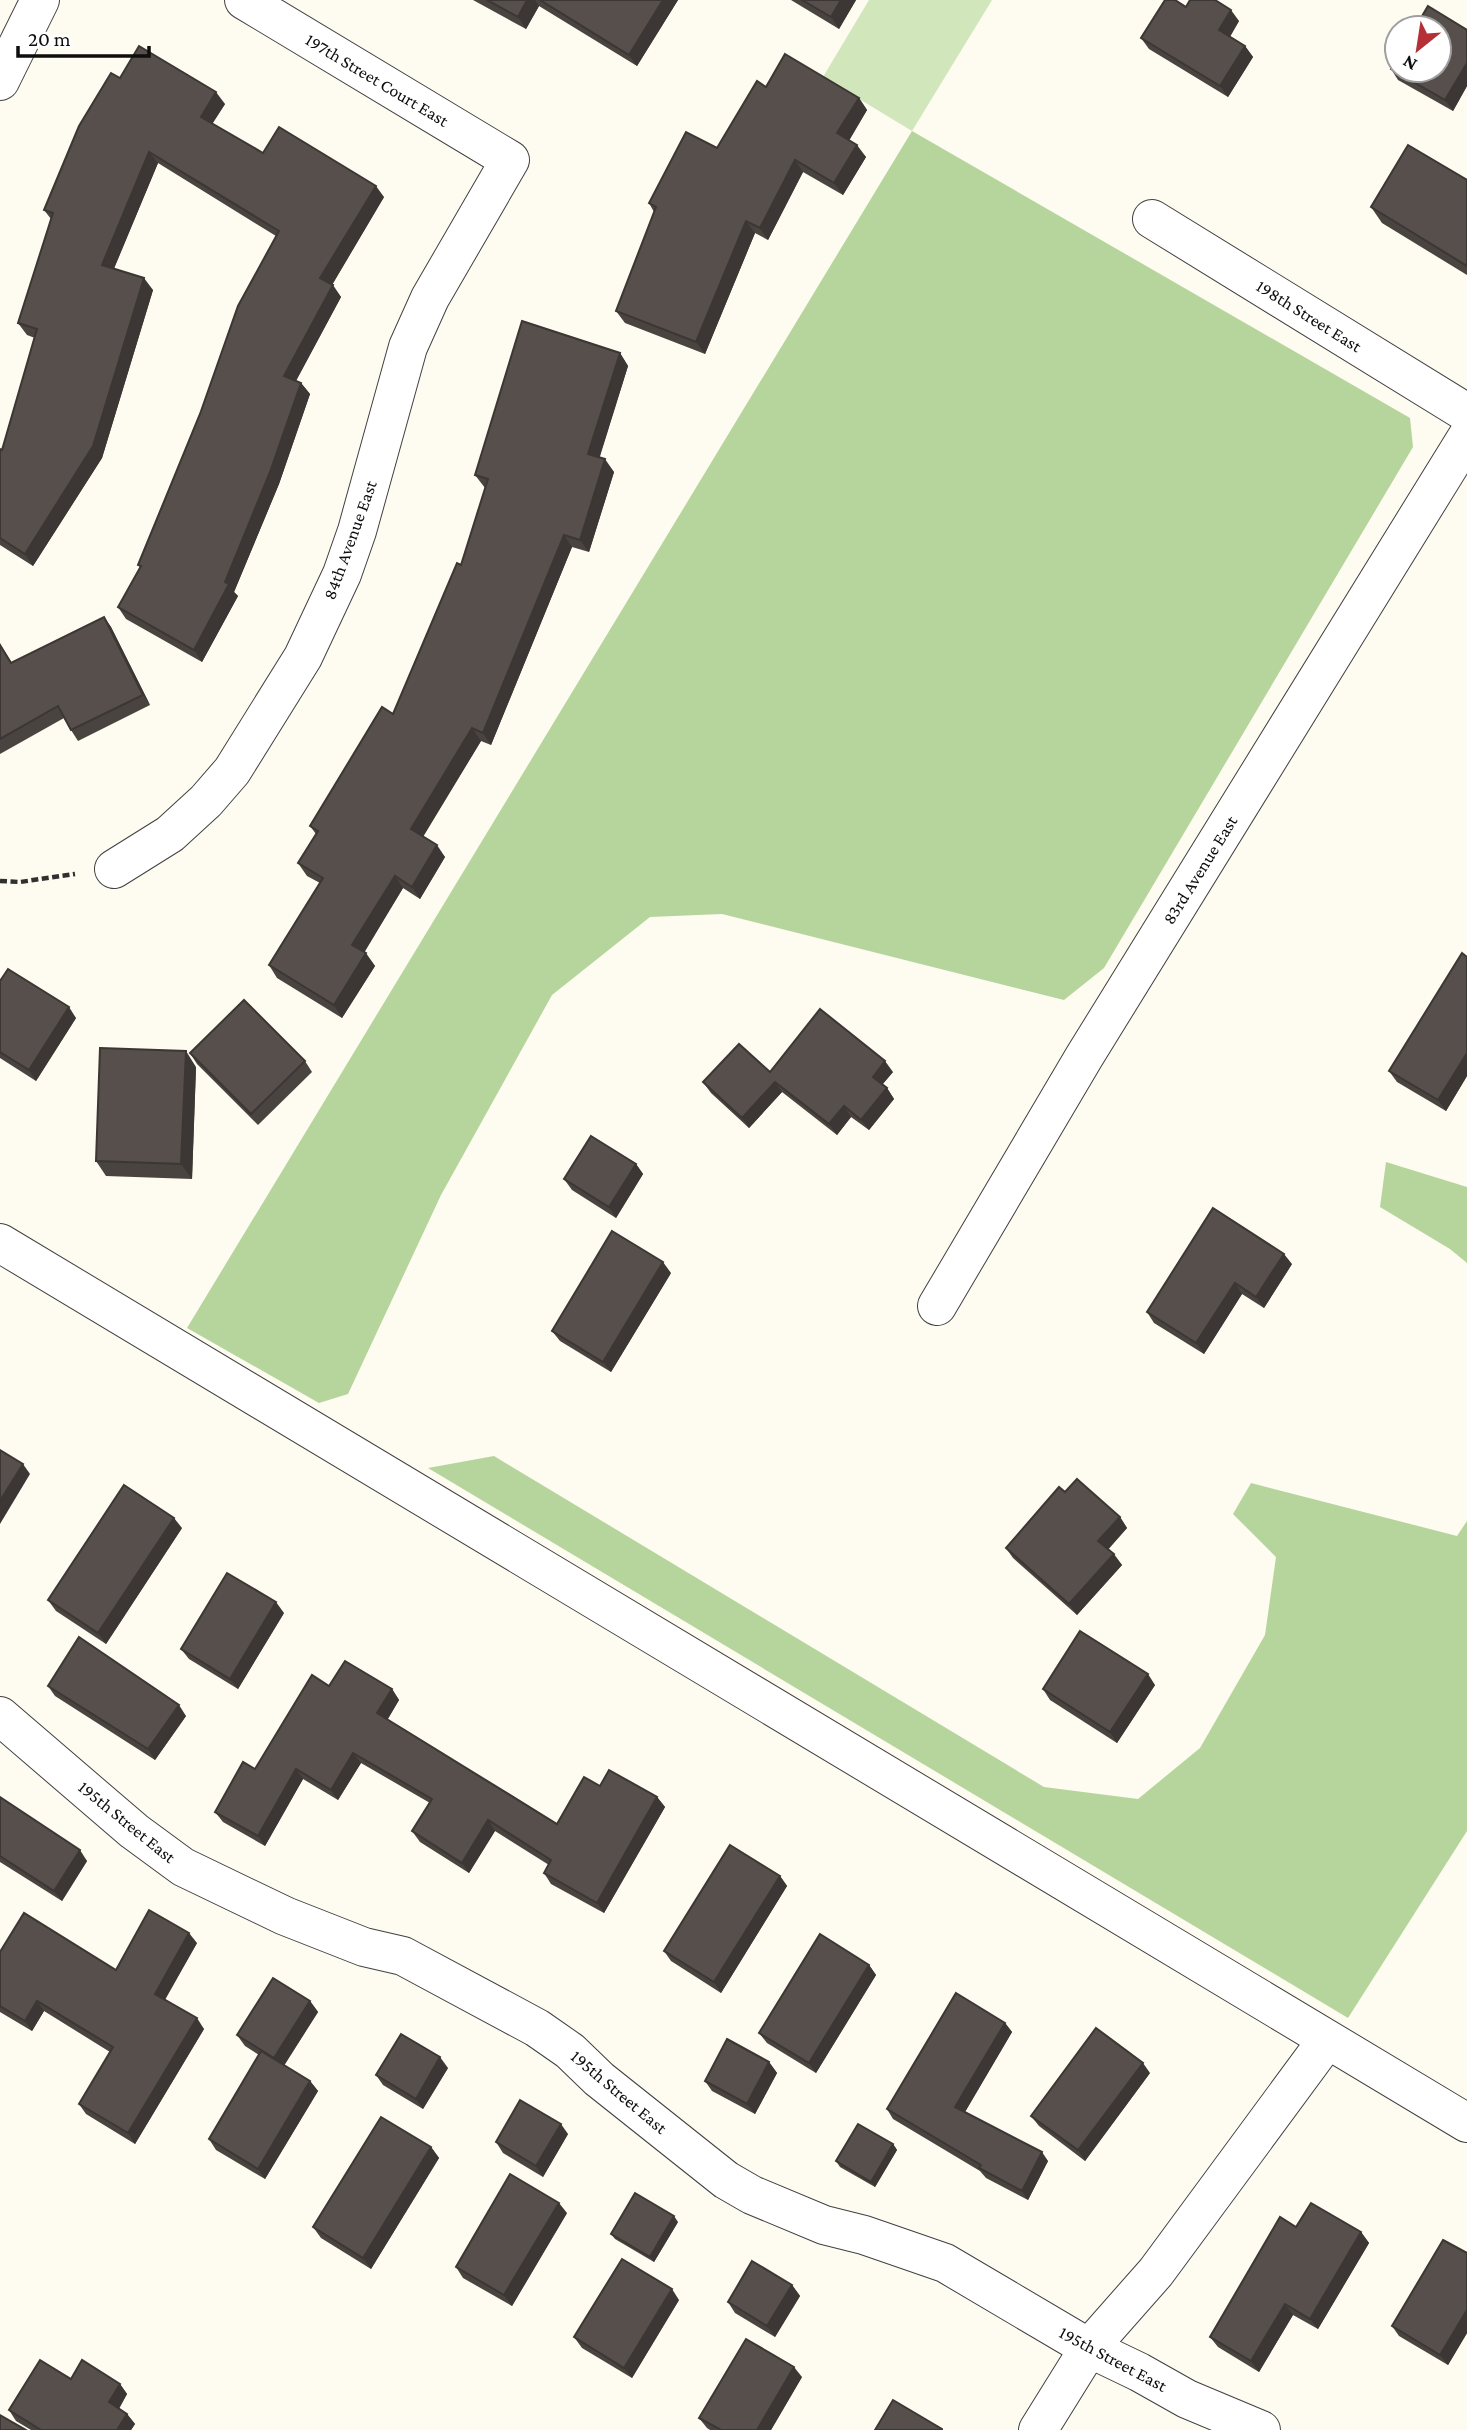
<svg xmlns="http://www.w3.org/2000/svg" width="1467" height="2430" font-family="'Crimson Pro',serif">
  <rect width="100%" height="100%" fill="#fefbf0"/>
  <path fill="#d1e6bb" d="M 869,0 L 992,0 L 912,131 L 823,77 Z"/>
  <g fill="#b6d59c">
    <path d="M 912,131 L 1410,418 L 1413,447 L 1104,968 L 1064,1000 L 722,914 L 650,917 L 552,995 L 441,1195 L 348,1394 L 319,1403 L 187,1328 Z"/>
    <path d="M 1386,1162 L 1467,1187 L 1467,1263 L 1450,1249 L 1380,1207 Z"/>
    <path d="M 494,1456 L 1044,1787 L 1138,1799 L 1200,1748 L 1265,1635 L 1276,1557 L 1233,1514 L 1251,1483 L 1457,1536 L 1467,1521 L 1467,1831 L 1348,2018 L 428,1468 Z"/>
  </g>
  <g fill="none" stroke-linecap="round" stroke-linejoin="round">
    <g stroke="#414141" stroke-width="40">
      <g id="minor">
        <path d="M 0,81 L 40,0"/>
        <path d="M 1152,219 L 1467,413"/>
        <path d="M 114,869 L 170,834 L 206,801 L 232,771 L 303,657 L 342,574 L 357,531 L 408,347 L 430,298 L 510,160 L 244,0"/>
        <path d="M 0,1243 L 1467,2123"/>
        <path d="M 937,1306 L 1084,1057 L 1467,437"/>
        <path d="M 0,1716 L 134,1831 L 183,1867 L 285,1916 L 364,1947 L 403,1956 L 537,2028 L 570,2051 L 599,2079 L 726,2180 L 752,2195 L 824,2225 L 864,2235 L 945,2263 L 1089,2348 L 1139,2372 L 1187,2399 L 1261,2430"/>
        <path d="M 1038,2430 L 1089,2348 L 1156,2272 L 1327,2040"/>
      </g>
    </g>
    <path stroke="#303030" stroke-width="4.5" stroke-dasharray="7 3.5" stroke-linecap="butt" d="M 0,881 L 20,882 L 75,874"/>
    <use href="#minor" stroke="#fff" stroke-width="38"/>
  </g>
  <g fill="#4a4440">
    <path d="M 473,0 L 678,0 L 637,66 L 539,6 L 526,29 Z"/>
    <path d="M 791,0 L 856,0 L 839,29 Z"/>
    <path d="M 1186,7 L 1239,21 L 1230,37 L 1245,46 L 1253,57 L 1228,97 L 1149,49 L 1141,38 Z"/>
    <path d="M 1467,30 L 1467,86 L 1453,111 L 1398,80 L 1391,69 Z"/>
    <path d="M 120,78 L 225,104 L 212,124 L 263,153 L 384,197 L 332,285 L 341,297 L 296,381 L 301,383 L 310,394 L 279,484 L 234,592 L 238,596 L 202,662 L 126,619 L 118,607 L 140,567 L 138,565 L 276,236 L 158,163 L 114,268 L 153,290 L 102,458 L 33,566 L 0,545 L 0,449 L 2,450 L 35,338 L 27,335 L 18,323 L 51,219 L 44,210 Z"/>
    <path d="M 766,87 L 859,98 L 867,110 L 849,140 L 866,157 L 843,195 L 803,172 L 768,240 L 755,233 L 705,354 L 625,323 L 616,311 L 654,212 L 649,203 L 717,148 Z"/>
    <path d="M 1467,180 L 1467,275 L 1382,223 L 1371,207 Z"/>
    <path d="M 620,353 L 628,366 L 599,458 L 614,472 L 589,552 L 572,547 L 491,745 L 481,741 L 423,836 L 445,857 L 420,899 L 403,888 L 364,952 L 375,966 L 342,1018 L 277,978 L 269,965 L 320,883 L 307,876 L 298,863 L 316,834 L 310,826 L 393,714 L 461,565 L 485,488 L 475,475 Z"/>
    <path d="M 104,617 L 111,627 L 150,705 L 78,741 L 71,730 L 64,718 L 0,754 L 0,644 L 12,663 Z"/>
    <path d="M 1467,957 L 1467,1076 L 1446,1111 L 1397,1082 L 1389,1071 Z"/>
    <path d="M 0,981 L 76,1018 L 36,1081 L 0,1058 Z"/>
    <path d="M 190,1053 L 305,1061 L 312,1072 L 258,1125 L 197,1064 Z"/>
    <path d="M 196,1067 L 192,1179 L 106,1176 L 96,1161 Z"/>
    <path d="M 770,1072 L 893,1072 L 882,1085 L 887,1088 L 894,1099 L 869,1130 L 851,1117 L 837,1135 L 782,1092 L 749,1128 L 711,1093 L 703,1082 Z"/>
    <path d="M 636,1164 L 643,1174 L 616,1218 L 572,1190 L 564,1179 Z"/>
    <path d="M 1292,1264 L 1264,1308 L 1242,1294 L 1204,1354 L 1154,1323 L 1147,1312 Z"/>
    <path d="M 671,1273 L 611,1372 L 560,1341 L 552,1331 Z"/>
    <path d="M 1065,1492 L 1120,1517 L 1127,1528 L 1108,1549 L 1122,1565 L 1077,1615 L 1013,1558 L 1006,1548 Z"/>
    <path d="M 182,1528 L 106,1644 L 56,1611 L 48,1600 Z"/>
    <path d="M 284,1613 L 238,1689 L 189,1659 L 181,1649 Z"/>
    <path d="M 1155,1685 L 1117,1743 L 1050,1700 L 1043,1689 Z"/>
    <path d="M 48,1686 L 186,1716 L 155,1760 L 55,1696 Z"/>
    <path d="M 329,1686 L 392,1689 L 399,1700 L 387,1720 L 557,1824 L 600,1786 L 657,1797 L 665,1807 L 604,1913 L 551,1884 L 544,1873 L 549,1865 L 495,1831 L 469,1873 L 420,1842 L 412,1831 L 430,1803 L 361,1763 L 338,1800 L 303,1779 L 265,1846 L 223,1822 L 215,1812 L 255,1769 Z"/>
    <path d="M 0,1797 L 87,1861 L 62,1901 L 0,1862 Z"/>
    <path d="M 780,1876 L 787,1886 L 721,1993 L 671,1961 L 664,1951 Z"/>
    <path d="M 197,1943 L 165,2000 L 204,2029 L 135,2144 L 86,2114 L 79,2104 L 110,2052 L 44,2011 L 32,2031 L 0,2012 L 0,1952 L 116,1970 Z"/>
    <path d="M 869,1965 L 876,1975 L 816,2073 L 767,2043 L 759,2033 Z"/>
    <path d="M 310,2001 L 318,2012 L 284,2065 L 310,2081 L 318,2091 L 265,2179 L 216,2150 L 209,2139 L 259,2055 L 245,2046 L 237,2035 Z"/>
    <path d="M 1005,2023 L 1012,2032 L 965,2112 L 1048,2161 L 1028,2200 L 986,2178 L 980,2171 L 893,2119 L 887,2109 Z"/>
    <path d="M 769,2062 L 777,2073 L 755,2114 L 712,2091 L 705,2081 Z"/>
    <path d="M 448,2068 L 423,2109 L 383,2085 L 376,2075 Z"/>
    <path d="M 1150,2073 L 1085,2161 L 1039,2126 L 1031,2116 Z"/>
    <path d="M 568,2134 L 543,2177 L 503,2153 L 496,2142 Z"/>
    <path d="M 893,2144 L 897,2150 L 875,2187 L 840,2167 L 836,2161 Z"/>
    <path d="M 431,2147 L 439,2158 L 371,2269 L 321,2238 L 313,2227 Z"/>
    <path d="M 567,2213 L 512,2306 L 463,2278 L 456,2267 Z"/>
    <path d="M 678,2222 L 654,2262 L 615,2239 L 611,2234 Z"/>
    <path d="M 1296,2227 L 1361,2232 L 1369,2243 L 1318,2329 L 1293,2315 L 1259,2372 L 1218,2347 L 1210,2337 Z"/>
    <path d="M 1467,2253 L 1467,2333 L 1448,2365 L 1399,2336 L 1392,2326 Z"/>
    <path d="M 792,2285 L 800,2296 L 775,2337 L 735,2313 L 728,2302 Z"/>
    <path d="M 679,2300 L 632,2378 L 582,2348 L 574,2337 Z"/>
    <path d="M 802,2377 L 771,2430 L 710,2430 L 707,2428 L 699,2418 Z"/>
    <path d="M 71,2379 L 120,2384 L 127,2394 L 119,2409 L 127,2414 L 135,2424 L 131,2430 L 31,2430 L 16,2421 L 9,2410 Z"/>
  </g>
  <g fill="#3c3734">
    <path d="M 527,0 L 535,0 L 539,6 L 526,29 L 518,17 Z"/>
    <path d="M 663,0 L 678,0 L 637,66 L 629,55 Z"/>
    <path d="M 841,0 L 856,0 L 839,29 L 831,17 Z"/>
    <path d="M 1231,10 L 1239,21 L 1227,41 L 1219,30 Z"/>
    <path d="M 1245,46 L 1253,57 L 1228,97 L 1220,86 Z"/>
    <path d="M 1467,63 L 1467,86 L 1453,111 L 1445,100 Z"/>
    <path d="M 216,92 L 225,104 L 209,129 L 201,117 Z"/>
    <path d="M 859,98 L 867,110 L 846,146 L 837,133 Z"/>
    <path d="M 857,145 L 866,157 L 843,195 L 834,183 Z"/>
    <path d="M 149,152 L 158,163 L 111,276 L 102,265 Z"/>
    <path d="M 795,160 L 803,172 L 768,240 L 760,228 Z"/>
    <path d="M 376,186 L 384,197 L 329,290 L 320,278 Z"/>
    <path d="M 746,221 L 755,233 L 705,354 L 696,342 Z"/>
    <path d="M 144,278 L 153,290 L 102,458 L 33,566 L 25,554 Z"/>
    <path d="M 333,285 L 341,297 L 292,388 L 284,376 Z"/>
    <path d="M 620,353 L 628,366 L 597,466 L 588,454 Z"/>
    <path d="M 301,383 L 310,394 L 279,484 L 234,592 L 238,596 L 202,662 L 194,650 L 225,582 Z"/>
    <path d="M 605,459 L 614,472 L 589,552 L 580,540 Z"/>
    <path d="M 564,535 L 572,547 L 491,745 L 483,733 Z"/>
    <path d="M 104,617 L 111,627 L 150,705 L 143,695 Z"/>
    <path d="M 472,728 L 481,741 L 420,842 L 411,829 Z"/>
    <path d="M 437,845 L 445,857 L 420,899 L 412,887 Z"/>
    <path d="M 395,876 L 403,888 L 361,958 L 352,945 Z"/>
    <path d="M 366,953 L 375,966 L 342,1018 L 334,1005 Z"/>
    <path d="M 69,1007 L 76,1018 L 36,1081 L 29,1070 Z"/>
    <path d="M 186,1051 L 196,1067 L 192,1179 L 181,1164 Z"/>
    <path d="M 1467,1053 L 1467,1076 L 1446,1111 L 1438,1100 Z"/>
    <path d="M 885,1061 L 893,1072 L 880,1087 L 873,1077 Z"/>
    <path d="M 775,1082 L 782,1092 L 749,1128 L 742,1118 Z"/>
    <path d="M 887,1088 L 894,1099 L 869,1130 L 861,1120 Z"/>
    <path d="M 844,1106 L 851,1117 L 837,1135 L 829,1124 Z"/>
    <path d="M 636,1164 L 643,1174 L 616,1218 L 609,1207 Z"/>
    <path d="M 1284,1254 L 1292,1264 L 1264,1308 L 1256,1297 Z"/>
    <path d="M 663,1262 L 671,1273 L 611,1372 L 603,1362 Z"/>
    <path d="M 1235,1283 L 1242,1294 L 1204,1354 L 1196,1343 Z"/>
    <path d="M 23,1464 L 30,1474 L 0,1524 L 0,1501 Z"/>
    <path d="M 1120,1517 L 1127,1528 L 1106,1552 L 1098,1541 Z"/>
    <path d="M 174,1518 L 182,1528 L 106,1644 L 98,1633 Z"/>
    <path d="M 1114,1554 L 1122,1565 L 1077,1615 L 1069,1604 Z"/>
    <path d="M 276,1602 L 284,1613 L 238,1689 L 230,1679 Z"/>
    <path d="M 1148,1674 L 1155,1685 L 1117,1743 L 1110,1732 Z"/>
    <path d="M 392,1689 L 399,1700 L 385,1724 L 377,1713 Z"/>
    <path d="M 179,1705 L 186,1716 L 155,1760 L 148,1749 Z"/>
    <path d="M 353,1753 L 361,1763 L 338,1800 L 331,1790 Z"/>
    <path d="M 296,1769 L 303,1779 L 265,1846 L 258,1836 Z"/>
    <path d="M 657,1797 L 665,1807 L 604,1913 L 597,1903 Z"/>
    <path d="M 488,1820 L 495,1831 L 469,1873 L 462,1863 Z"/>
    <path d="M 80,1850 L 87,1861 L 62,1901 L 54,1891 Z"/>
    <path d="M 780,1876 L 787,1886 L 721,1993 L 714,1982 Z"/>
    <path d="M 189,1933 L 197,1943 L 162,2004 L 155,1994 Z"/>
    <path d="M 869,1965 L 876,1975 L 816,2073 L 809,2063 Z"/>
    <path d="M 37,2001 L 44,2011 L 32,2031 L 25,2021 Z"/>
    <path d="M 310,2001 L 318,2012 L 282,2069 L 274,2058 Z"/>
    <path d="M 197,2018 L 204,2029 L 135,2144 L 128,2133 Z"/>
    <path d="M 1005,2023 L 1012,2032 L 962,2117 L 955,2107 Z"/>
    <path d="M 440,2057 L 448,2068 L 423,2109 L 416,2099 Z"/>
    <path d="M 769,2062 L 777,2073 L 755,2114 L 747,2104 Z"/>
    <path d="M 1143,2063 L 1150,2073 L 1085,2161 L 1078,2150 Z"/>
    <path d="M 310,2081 L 318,2091 L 265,2179 L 258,2169 Z"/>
    <path d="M 561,2124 L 568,2134 L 543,2177 L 536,2166 Z"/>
    <path d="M 893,2144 L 897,2150 L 875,2187 L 871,2182 Z"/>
    <path d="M 431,2147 L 439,2158 L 371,2269 L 363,2258 Z"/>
    <path d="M 1042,2152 L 1048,2161 L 1028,2200 L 1022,2191 Z"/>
    <path d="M 559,2203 L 567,2213 L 512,2306 L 504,2295 Z"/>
    <path d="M 674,2216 L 678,2222 L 654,2262 L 650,2257 Z"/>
    <path d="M 1361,2232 L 1369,2243 L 1318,2329 L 1310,2319 Z"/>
    <path d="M 792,2285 L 800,2296 L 775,2337 L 767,2326 Z"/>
    <path d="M 672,2289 L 679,2300 L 632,2378 L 624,2368 Z"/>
    <path d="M 1285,2304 L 1293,2315 L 1259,2372 L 1251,2361 Z"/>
    <path d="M 1467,2310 L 1467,2333 L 1448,2365 L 1440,2355 Z"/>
    <path d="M 794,2367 L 802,2377 L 771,2430 L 757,2430 Z"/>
    <path d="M 120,2384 L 127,2394 L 116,2413 L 109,2402 Z"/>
    <path d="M 127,2414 L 135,2424 L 131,2430 L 117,2430 Z"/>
  </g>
  <g fill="#564f4b" stroke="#3c3734" stroke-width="2">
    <path d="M 487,0 L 527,0 L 518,17 Z"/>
    <path d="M 540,0 L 663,0 L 629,55 Z"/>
    <path d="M 802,0 L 841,0 L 831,17 Z"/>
    <path d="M 1165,0 L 1175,0 L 1186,7 L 1190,0 L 1215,0 L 1231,10 L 1219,30 L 1245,46 L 1220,86 L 1141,38 Z"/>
    <path d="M 1428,6 L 1467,30 L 1467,63 L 1445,100 L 1391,69 L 1397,59 L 1397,70 L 1439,70 L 1439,28 L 1415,28 Z"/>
    <path d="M 139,46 L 216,92 L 201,117 L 263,153 L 279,127 L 376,186 L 320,278 L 333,285 L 284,376 L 301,383 L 270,472 L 225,582 L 229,584 L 194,650 L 118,607 L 141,566 L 138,565 L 200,414 L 238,306 L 279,231 L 149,152 L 102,265 L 144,278 L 93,446 L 25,554 L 0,538 L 0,449 L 2,450 L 37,329 L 18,323 L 53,213 L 44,210 L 79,126 L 111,73 L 120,78 Z"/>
    <path d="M 785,54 L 859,98 L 837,133 L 857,145 L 834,183 L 795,160 L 760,228 L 746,221 L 696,342 L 616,311 L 656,207 L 649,203 L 686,132 L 717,148 L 757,81 L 766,87 Z"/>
    <path d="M 1408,145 L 1467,180 L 1467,266 L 1371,207 Z"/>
    <path d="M 522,321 L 620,353 L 588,454 L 605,459 L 580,540 L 564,535 L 483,733 L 472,728 L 411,829 L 437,845 L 412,887 L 395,876 L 352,945 L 366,953 L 334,1005 L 269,965 L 323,878 L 298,863 L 318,831 L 310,826 L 382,707 L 393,714 L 457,563 L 461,565 L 488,479 L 475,475 Z"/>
    <path d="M 104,617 L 143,695 L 71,730 L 58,706 L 0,739 L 0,645 L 11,663 Z"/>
    <path d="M 1462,953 L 1467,957 L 1467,1053 L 1438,1100 L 1389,1071 Z"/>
    <path d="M 8,969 L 69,1007 L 29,1070 L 0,1052 L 0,981 Z"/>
    <path d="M 244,1000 L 305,1061 L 251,1114 L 190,1053 Z"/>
    <path d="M 820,1009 L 885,1061 L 873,1077 L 887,1088 L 861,1120 L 844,1106 L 829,1124 L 775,1082 L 742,1118 L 703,1082 L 739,1044 L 770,1072 Z"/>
    <path d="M 100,1048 L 186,1051 L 181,1164 L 96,1161 Z"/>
    <path d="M 591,1136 L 636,1164 L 609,1207 L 564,1179 Z"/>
    <path d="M 1213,1208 L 1284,1254 L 1256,1297 L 1235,1283 L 1196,1343 L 1147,1312 Z"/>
    <path d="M 612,1231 L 663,1262 L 603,1362 L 552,1331 Z"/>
    <path d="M 0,1450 L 23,1464 L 0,1501 Z"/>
    <path d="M 1077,1479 L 1120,1517 L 1098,1541 L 1114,1554 L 1069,1604 L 1006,1548 L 1059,1487 L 1065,1492 Z"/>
    <path d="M 124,1485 L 174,1518 L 98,1633 L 48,1600 Z"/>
    <path d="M 227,1573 L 276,1602 L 230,1679 L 181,1649 Z"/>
    <path d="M 1080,1631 L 1148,1674 L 1110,1732 L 1043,1689 Z"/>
    <path d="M 79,1637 L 179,1705 L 148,1749 L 48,1686 Z"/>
    <path d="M 345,1661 L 392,1689 L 377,1713 L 557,1824 L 584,1777 L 600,1786 L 609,1770 L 657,1797 L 597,1903 L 544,1873 L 551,1860 L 488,1820 L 462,1863 L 412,1831 L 432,1799 L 353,1753 L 331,1790 L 296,1769 L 258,1836 L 215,1812 L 243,1762 L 255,1769 L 312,1675 L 329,1686 Z"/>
    <path d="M 0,1797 L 80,1850 L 54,1891 L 0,1856 Z"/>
    <path d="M 730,1845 L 780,1876 L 714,1982 L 664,1951 Z"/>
    <path d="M 149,1910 L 189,1933 L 155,1994 L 197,2018 L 128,2133 L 79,2104 L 113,2047 L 37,2001 L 25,2021 L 0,2006 L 0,1952 L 24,1913 L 116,1970 Z"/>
    <path d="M 820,1934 L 869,1965 L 809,2063 L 759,2033 Z"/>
    <path d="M 273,1978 L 310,2001 L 274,2058 L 237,2035 Z"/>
    <path d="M 956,1993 L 1005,2023 L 955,2107 L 1042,2152 L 1022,2191 L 979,2168 L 981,2165 L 887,2109 Z"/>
    <path d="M 1096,2028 L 1143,2063 L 1078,2150 L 1031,2116 Z"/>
    <path d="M 401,2034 L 440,2057 L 416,2099 L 376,2075 Z"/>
    <path d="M 727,2039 L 769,2062 L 747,2104 L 705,2081 Z"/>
    <path d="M 261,2051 L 310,2081 L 258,2169 L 209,2139 Z"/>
    <path d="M 520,2100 L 561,2124 L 536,2166 L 496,2142 Z"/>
    <path d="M 381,2117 L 431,2147 L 363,2258 L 313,2227 Z"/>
    <path d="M 858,2124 L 893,2144 L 871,2182 L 836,2161 Z"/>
    <path d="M 510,2174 L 559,2203 L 504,2295 L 456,2267 Z"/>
    <path d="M 635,2193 L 674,2216 L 650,2257 L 611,2234 Z"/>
    <path d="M 1311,2203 L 1361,2232 L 1310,2319 L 1285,2304 L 1251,2361 L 1210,2337 L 1280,2217 L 1296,2227 Z"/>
    <path d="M 1443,2240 L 1467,2253 L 1467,2310 L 1440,2355 L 1392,2326 Z"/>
    <path d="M 622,2259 L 672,2289 L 624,2368 L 574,2337 Z"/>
    <path d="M 752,2261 L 792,2285 L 767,2326 L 728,2302 Z"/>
    <path d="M 746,2339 L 794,2367 L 757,2430 L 721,2430 L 699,2418 Z"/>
    <path d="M 40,2360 L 71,2379 L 82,2360 L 120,2384 L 109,2402 L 127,2414 L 117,2430 L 41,2430 L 9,2410 Z"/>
    <path d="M 893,2400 L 942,2429 L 942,2430 L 875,2430 Z"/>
    <path d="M 0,2415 L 26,2430 L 0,2430 Z"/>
  </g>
  <g text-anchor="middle" stroke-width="7" stroke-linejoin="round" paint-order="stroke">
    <g font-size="18" fill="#0e0e0e" stroke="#fff">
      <text transform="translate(377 80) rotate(31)" y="6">197th Street Court East</text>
      <text transform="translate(1309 316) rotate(32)" y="6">198th Street East</text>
      <text transform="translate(350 540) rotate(-70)" y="6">84th Avenue East</text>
      <text transform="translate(1200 870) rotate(-58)" y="6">83rd Avenue East</text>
      <text transform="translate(127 1822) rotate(39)" y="6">195th Street East</text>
      <text transform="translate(619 2092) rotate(40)" y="6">195th Street East</text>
      <text transform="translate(1113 2359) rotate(28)" y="6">195th Street East</text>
    </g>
  </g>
  <g transform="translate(1418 49) rotate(210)"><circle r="33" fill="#ffffff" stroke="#9f9f9f" stroke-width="2"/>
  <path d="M0-5L12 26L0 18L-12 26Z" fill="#b43036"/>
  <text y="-10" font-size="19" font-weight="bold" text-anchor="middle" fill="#0e0e0e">N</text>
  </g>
  <path d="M18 46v10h131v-10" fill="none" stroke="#0e0e0e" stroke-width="3.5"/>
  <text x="28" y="46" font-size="21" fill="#0e0e0e" stroke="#ffffff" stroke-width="5" paint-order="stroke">20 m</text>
</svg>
